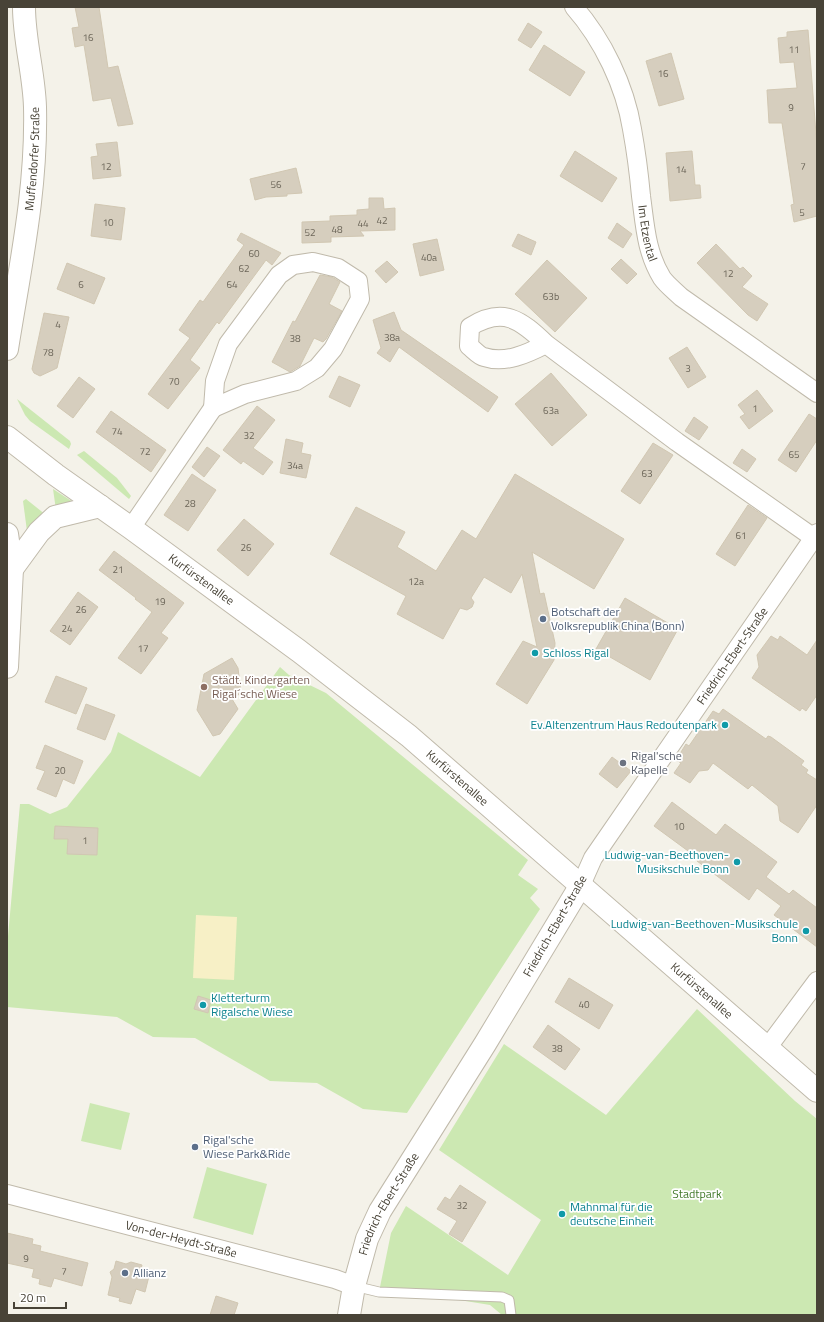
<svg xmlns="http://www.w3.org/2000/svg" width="824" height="1322" font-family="'Titillium Web',sans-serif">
  <rect width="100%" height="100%" fill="#f4f2e9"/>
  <g fill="#cce8b2">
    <path d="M 17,399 L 70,441 L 71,444 L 69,449 L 30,421 L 25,415 Z"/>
    <path d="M 84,451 L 117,478 L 131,496 L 129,499 L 77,455 Z"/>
    <path d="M 53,489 L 73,502 L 56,510 Z"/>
    <path d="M 26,499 L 46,515 L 27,531 L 23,501 Z"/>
    <path d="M 280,667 L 289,675 L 326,693 L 528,860 L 518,875 L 538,889 L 530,898 L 540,909 L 407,1113 L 363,1109 L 317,1083 L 270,1081 L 195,1038 L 153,1037 L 117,1017 L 7,1007 L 7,947 L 20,804 L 29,804 L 50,814 L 67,807 L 111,752 L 118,732 L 200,777 Z"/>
    <path d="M 697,1009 L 795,1101 L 817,1119 L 817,1315 L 502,1315 L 490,1305 L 380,1287 L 391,1233 L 406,1206 L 508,1275 L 541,1220 L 439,1150 L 504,1044 L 606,1115 Z"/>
    <path d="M 90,1103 L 130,1113 L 121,1150 L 81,1141 Z"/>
    <path d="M 207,1167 L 267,1184 L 253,1235 L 193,1218 Z"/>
  </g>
  <path fill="#f7f0c6" d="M 196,915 L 237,917 L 234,980 L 193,978 Z"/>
  <g fill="#d6cebe" stroke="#d1c7b2">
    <path d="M 75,7 L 99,7 L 108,68 L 118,66 L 133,124 L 118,126 L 111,98 L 93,101 L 84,45 L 75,47 L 72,28 L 79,27 Z"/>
    <path d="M 528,23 L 542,32 L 531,48 L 518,40 Z"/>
    <path d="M 808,30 L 817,147 L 817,216 L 794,222 L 791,205 L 794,204 L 782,123 L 769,123 L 767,90 L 797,88 L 794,62 L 780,63 L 778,38 L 787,37 L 787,32 Z"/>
    <path d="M 544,45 L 585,72 L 570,96 L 529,70 Z"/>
    <path d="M 671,53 L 684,99 L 659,106 L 646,61 Z"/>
    <path d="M 117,142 L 121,176 L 93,179 L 91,157 L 98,156 L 96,144 Z"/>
    <path d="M 575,151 L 617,178 L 602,202 L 560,176 Z"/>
    <path d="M 692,151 L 695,185 L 700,185 L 701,198 L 670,201 L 666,153 Z"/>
    <path d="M 296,168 L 302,193 L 287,194 L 287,196 L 266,197 L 255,200 L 250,179 Z"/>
    <path d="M 369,198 L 383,198 L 384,209 L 395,208 L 395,230 L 360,231 L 364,236 L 331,237 L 331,242 L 302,243 L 302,222 L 330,221 L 330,216 L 357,215 L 357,210 L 369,209 Z"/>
    <path d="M 95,204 L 125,208 L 121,240 L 91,236 Z"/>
    <path d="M 617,223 L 632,234 L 623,248 L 608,238 Z"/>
    <path d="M 241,233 L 281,253 L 272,265 L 266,260 L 219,324 L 217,322 L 190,360 L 200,368 L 168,409 L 148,394 L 190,338 L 179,330 L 200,300 L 203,302 L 244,245 L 237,240 Z"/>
    <path d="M 518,234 L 536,242 L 531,255 L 512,246 Z"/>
    <path d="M 437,239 L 444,270 L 420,276 L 413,244 Z"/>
    <path d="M 716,244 L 740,269 L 743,267 L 752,276 L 742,287 L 768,304 L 757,321 L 748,315 L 697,263 Z"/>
    <path d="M 621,259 L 637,274 L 627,284 L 611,269 Z"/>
    <path d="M 547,260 L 587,298 L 555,332 L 515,294 Z"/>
    <path d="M 387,261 L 398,272 L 386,283 L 375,271 Z"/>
    <path d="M 67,263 L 105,278 L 94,304 L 57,289 Z"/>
    <path d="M 320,275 L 332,277 L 340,282 L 329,304 L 342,311 L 326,339 L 323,342 L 314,338 L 300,366 L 290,372 L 272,362 L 293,321 L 295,322 Z"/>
    <path d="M 394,312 L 401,330 L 498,397 L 488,412 L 399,347 L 390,362 L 377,353 L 381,348 L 373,320 Z"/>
    <path d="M 44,313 L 69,317 L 57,368 L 40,376 L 34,373 L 32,369 Z"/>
    <path d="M 687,347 L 706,377 L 688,388 L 669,358 Z"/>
    <path d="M 551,373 L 587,415 L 552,446 L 515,404 Z"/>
    <path d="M 339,376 L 360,385 L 350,407 L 329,397 Z"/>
    <path d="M 79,377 L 95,389 L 73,418 L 57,406 Z"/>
    <path d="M 757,390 L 773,411 L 749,429 L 740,417 L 745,414 L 738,405 Z"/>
    <path d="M 257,406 L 275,420 L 253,448 L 273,462 L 263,475 L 243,461 L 241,464 L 223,450 Z"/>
    <path d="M 111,411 L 166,450 L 151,472 L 96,432 Z"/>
    <path d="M 809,414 L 817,419 L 817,440 L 796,472 L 778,460 Z"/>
    <path d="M 694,417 L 708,427 L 699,440 L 685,431 Z"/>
    <path d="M 286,439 L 303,443 L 301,453 L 311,455 L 306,478 L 280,473 Z"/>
    <path d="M 653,443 L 673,455 L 640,504 L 621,491 Z"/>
    <path d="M 207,447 L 220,456 L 204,477 L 192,467 Z"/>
    <path d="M 742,449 L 756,459 L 747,472 L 733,463 Z"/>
    <path d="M 192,474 L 216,490 L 188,531 L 164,515 Z"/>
    <path d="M 515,474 L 624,539 L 594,589 L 532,552 L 540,594 L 544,593 L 555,643 L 554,660 L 527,704 L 496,684 L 523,641 L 537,647 L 522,574 L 511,593 L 484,577 L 471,598 L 474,602 L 472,607 L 467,610 L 460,608 L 443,639 L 397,614 L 406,596 L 330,554 L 356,507 L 405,532 L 397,547 L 436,571 L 462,530 L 476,539 Z"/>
    <path d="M 748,505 L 767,518 L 735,566 L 716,554 Z"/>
    <path d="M 244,519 L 274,544 L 248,576 L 217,550 Z"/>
    <path d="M 114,551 L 184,603 L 161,633 L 168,638 L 141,674 L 118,658 L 152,612 L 135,599 L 136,598 L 99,570 Z"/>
    <path d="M 78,592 L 98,607 L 70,645 L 50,631 Z"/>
    <path d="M 625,598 L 678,629 L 650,680 L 596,649 Z"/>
    <path d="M 771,636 L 778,640 L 780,636 L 807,655 L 817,640 L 817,695 L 806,711 L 802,708 L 800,711 L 752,678 L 759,667 L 757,655 Z"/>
    <path d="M 232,658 L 238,668 L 241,693 L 232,699 L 238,709 L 220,734 L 213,736 L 197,710 L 204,674 Z"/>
    <path d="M 56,676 L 87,688 L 76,714 L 45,702 Z"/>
    <path d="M 86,704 L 115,715 L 105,740 L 77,729 Z"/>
    <path d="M 723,709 L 766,739 L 768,736 L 771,737 L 804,761 L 801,765 L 808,770 L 806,773 L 817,780 L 817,805 L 798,833 L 780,821 L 778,806 L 752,785 L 748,789 L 713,763 L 708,770 L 699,771 L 690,783 L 674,773 L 681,763 L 676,760 L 686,744 L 689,746 L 713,711 L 719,714 Z"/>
    <path d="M 45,745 L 83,761 L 74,784 L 63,779 L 56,797 L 37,789 L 45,771 L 36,768 Z"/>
    <path d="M 612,757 L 631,771 L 617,788 L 599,774 Z"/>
    <path d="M 672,802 L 716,835 L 725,824 L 777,862 L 766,877 L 789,894 L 793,890 L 817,908 L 817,947 L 774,915 L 781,906 L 757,888 L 749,900 L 697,861 L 699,859 L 654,826 Z"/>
    <path d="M 55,826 L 98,828 L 97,855 L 67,854 L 68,839 L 54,839 Z"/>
    <path d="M 569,978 L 613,1005 L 599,1029 L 555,1002 Z"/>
    <path d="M 198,996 L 211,1000 L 208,1013 L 194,1009 Z"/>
    <path d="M 548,1025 L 580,1049 L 565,1070 L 533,1047 Z"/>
    <path d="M 460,1185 L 486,1202 L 462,1242 L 449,1234 L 457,1221 L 437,1209 L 445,1197 L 450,1200 Z"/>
    <path d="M 7,1233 L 33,1239 L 32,1244 L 41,1246 L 40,1251 L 88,1263 L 82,1286 L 54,1278 L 51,1287 L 39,1284 L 40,1279 L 32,1277 L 34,1269 L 7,1263 Z"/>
    <path d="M 116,1261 L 126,1264 L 131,1262 L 142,1265 L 140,1273 L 149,1276 L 145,1292 L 136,1289 L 131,1304 L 119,1301 L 120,1298 L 108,1295 L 112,1277 L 110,1272 L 114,1269 Z"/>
    <path d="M 216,1296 L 238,1303 L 234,1315 L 210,1315 Z"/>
  </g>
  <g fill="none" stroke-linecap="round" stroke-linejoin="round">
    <g stroke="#c0baab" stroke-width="11">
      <path id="service" d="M 354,1286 L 379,1292 L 502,1297 L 509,1300 L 511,1315"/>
    </g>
    <g stroke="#c0baab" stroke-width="20">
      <g id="minor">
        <path id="s1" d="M 574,7 C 603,40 625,86 632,129 C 636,151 639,174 641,196 C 645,225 646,252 662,278 C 667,285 675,291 681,297 L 817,393"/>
        <path d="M 313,262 L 338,268 L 358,281 L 360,299 L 333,349 L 317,368 L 296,381 L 245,394 L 213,408 L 215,381 L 228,344 L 279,275 L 293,265 Z"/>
        <path d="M 546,344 C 527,354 505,364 484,357 C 479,356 473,349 469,346 L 470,327 C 503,306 521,320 546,344 L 677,442 L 814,538"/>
        <path d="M 131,528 L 213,408"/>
        <path id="s2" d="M 581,885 L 593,858 L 817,533"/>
        <path d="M 768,1047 L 817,981"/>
        <path id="s3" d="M 7,1194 L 335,1279 L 354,1286"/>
      </g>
    </g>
    <g stroke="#c0baab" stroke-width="24">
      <g id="tertiary">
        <path id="s4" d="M 7,349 C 20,267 37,190 35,107 C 34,73 24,41 24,7"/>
        <path id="s5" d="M 7,437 L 56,475 L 131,528 L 299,651 L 409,736 L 817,1091"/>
        <path d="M 7,534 L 12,569 L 7,667"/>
        <path d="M 12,569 L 39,532 L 55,517 L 100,506"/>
        <path id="s6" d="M 349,1315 L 354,1286 L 367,1239 L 380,1211 L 485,1044 L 581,885"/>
      </g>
    </g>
    <use href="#service" stroke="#fff" stroke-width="9"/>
    <use href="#minor" stroke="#fff" stroke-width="18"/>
    <use href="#tertiary" stroke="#fff" stroke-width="22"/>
  </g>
  <g fill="#5c6f8a" stroke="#fff" stroke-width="1.5">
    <circle cx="543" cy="619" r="4"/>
    <circle cx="195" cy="1147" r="4"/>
    <circle cx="125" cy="1273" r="4"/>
  </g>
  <g fill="#0f9aa8" stroke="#fff" stroke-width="1.5">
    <circle cx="535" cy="653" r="4"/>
    <circle cx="725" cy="725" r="4"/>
    <circle cx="737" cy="862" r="4"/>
    <circle cx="806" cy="931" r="4"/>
    <circle cx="203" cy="1005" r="4"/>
    <circle cx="562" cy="1214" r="4"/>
  </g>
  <circle fill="#8d6e63" stroke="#fff" stroke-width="1.5" cx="204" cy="687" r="4"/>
  <circle fill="#6b7280" stroke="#fff" stroke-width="1.5" cx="623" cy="763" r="4"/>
  <g text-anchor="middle" stroke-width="3.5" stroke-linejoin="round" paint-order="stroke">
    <g font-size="10" fill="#6c6659">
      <text x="88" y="41">16</text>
      <text x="794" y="53">11</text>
      <text x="663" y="77">16</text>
      <text x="791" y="111">9</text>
      <text x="106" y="170">12</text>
      <text x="803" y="170">7</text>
      <text x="681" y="173">14</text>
      <text x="276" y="188">56</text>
      <text x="802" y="216">5</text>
      <text x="382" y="224">42</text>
      <text x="108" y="226">10</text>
      <text x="363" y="227">44</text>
      <text x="337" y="233">48</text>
      <text x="310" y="236">52</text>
      <text x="254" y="257">60</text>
      <text x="429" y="261">40a</text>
      <text x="244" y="272">62</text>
      <text x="728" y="277">12</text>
      <text x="81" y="288">6</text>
      <text x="232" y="288">64</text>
      <text x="551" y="300">63b</text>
      <text x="58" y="328">4</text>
      <text x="392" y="341">38a</text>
      <text x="295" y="342">38</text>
      <text x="48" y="356">78</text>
      <text x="688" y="372">3</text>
      <text x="174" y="385">70</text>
      <text x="755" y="412">1</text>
      <text x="551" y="414">63a</text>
      <text x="117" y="435">74</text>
      <text x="249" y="439">32</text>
      <text x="145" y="455">72</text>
      <text x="794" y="458">65</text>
      <text x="295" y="469">34a</text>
      <text x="647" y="477">63</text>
      <text x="190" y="507">28</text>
      <text x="741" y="539">61</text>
      <text x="246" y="551">26</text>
      <text x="118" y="573">21</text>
      <text x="416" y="585">12a</text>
      <text x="160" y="605">19</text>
      <text x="81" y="613">26</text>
      <text x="67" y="632">24</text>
      <text x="143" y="652">17</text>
      <text x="60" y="774">20</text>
      <text x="679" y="830">10</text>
      <text x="85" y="844">1</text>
      <text x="584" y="1008">40</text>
      <text x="557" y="1052">38</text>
      <text x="462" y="1209">32</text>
      <text x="26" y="1262">9</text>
      <text x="64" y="1275">7</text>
    </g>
    <g font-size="12" fill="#484337" stroke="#fff">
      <text dy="4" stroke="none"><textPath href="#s4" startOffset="192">Muffendorfer Straße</textPath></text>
      <text dy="4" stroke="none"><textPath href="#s1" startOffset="242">Im Etzental</textPath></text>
      <text dy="4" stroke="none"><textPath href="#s5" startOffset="241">Kurfürstenallee</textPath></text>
      <text dy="4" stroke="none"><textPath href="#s2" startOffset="275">Friedrich-Ebert-Straße</textPath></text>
      <text dy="4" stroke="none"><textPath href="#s5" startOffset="565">Kurfürstenallee</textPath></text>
      <text transform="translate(555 926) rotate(-60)" y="4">Friedrich-Ebert-Straße</text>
      <text dy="4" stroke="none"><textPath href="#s5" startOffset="889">Kurfürstenallee</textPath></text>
      <text dy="4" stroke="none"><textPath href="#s6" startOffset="119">Friedrich-Ebert-Straße</textPath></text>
      <text dy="4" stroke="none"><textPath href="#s3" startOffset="180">Von-der-Heydt-Straße</textPath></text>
    </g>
    <g font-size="12" fill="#4e5e75" stroke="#fff" text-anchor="start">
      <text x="551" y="616">Botschaft der<tspan x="551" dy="14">Volksrepublik China (Bonn)</tspan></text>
      <text x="203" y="1144">Rigal'sche<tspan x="203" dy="14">Wiese Park&amp;Ride</tspan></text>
      <text x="133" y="1277">Allianz</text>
    </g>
    <g font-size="12" fill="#0d838f" stroke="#fff" text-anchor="start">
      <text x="543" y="657">Schloss Rigal</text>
      <text x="717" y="729" text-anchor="end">Ev.Altenzentrum Haus Redoutenpark</text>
      <text x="729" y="859" text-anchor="end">Ludwig-van-Beethoven-<tspan x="729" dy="14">Musikschule Bonn</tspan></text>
      <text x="798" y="928" text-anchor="end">Ludwig-van-Beethoven-Musikschule<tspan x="798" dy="14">Bonn</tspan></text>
      <text x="211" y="1002">Kletterturm<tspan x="211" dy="14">Rigalsche Wiese</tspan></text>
      <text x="570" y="1211">Mahnmal für die<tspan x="570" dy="14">deutsche Einheit</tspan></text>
    </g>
    <g font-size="12" fill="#785e54" stroke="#fff" text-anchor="start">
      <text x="212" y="684">Städt. Kindergarten<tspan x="212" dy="14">Rigal´sche Wiese</tspan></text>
    </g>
    <g font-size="12" fill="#5b616d" stroke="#fff" text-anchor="start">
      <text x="631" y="760">Rigal'sche<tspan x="631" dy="14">Kapelle</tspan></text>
    </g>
    <g font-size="12" fill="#437a2b" stroke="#fff">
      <text x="697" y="1198">Stadtpark</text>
    </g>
  </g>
  <rect width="824" height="1322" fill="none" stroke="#484337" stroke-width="16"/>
  <path d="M14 1302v6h52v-6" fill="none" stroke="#484337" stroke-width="2"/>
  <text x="20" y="1302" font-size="12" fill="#484337" stroke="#ffffff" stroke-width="3" paint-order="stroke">20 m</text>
</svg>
